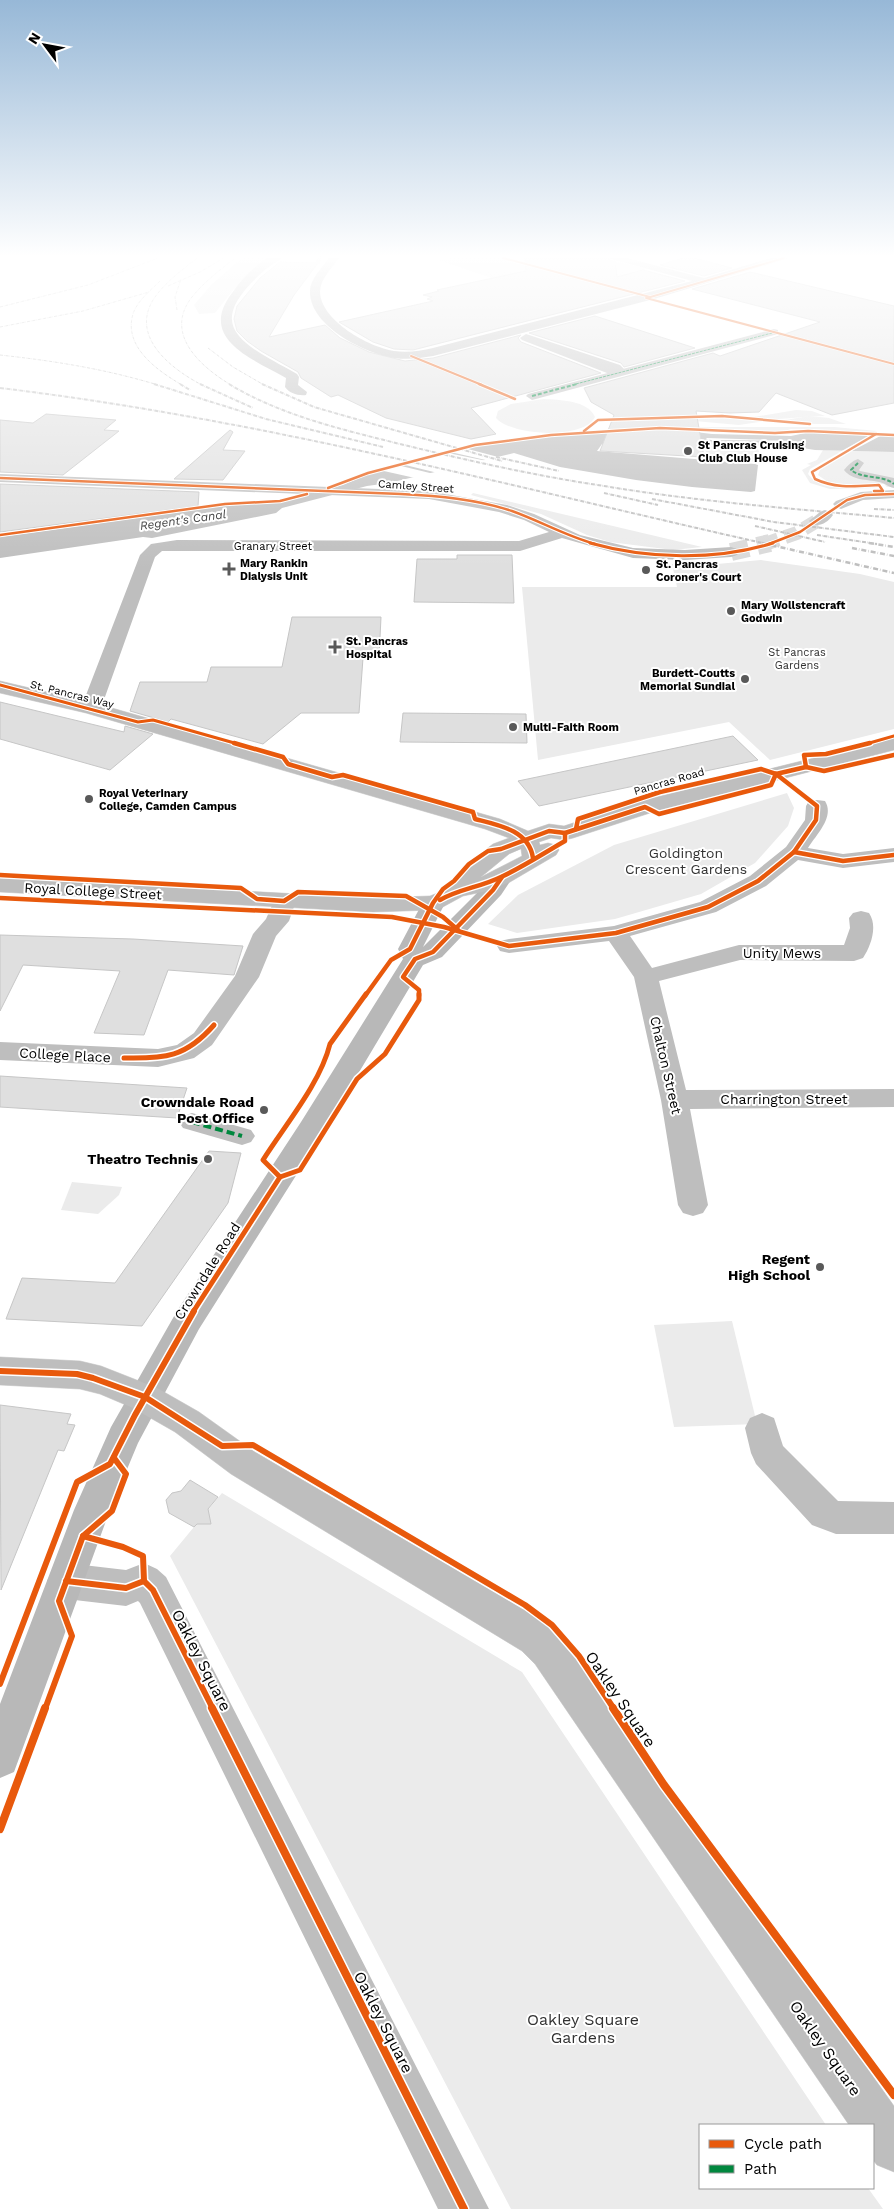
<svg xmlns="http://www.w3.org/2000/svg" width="894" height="2209" font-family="'Work Sans',sans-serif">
  <rect width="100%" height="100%" fill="#fff"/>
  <g fill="#ebebeb">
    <path d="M 242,258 L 270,258 L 234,289 L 215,313 L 199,314 L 194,305 L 211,285 Z"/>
    <path d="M 497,258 L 633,294 L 581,307 L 434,259 Z"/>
    <path d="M 552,258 L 605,258 L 647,269 L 620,276 Z"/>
    <path d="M 544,399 C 559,400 588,400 595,417 C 584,440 511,436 496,418 L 498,411 L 511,404 Z"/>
    <path d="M 796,410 L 812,411 L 825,416 C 799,416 774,422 748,418 Z"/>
    <path d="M 809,416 L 829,418 L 846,424 L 815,424 L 779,421 Z"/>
    <path d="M 723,418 L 766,421 L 739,425 L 683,420 Z"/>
    <path d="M 695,427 L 834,427 L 877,431 L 874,432 L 791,429 C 780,434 710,431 695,427 Z"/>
    <path d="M 705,446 L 755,448 L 758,449 L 762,459 L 758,462 L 707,459 Z"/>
    <path d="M 823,450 L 842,451 L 810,469 L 808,474 C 824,496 858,484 878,488 L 830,489 L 810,483 L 802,470 L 811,465 L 807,464 L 817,460 Z"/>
    <path d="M 852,451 L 894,452 L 894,487 L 887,487 L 884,484 L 843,484 L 828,482 L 818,475 L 820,470 Z"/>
    <path d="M 473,493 L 702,547 L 673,550 L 610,542 L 587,535 L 541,514 L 471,495 Z"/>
    <path d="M 761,560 L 860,574 L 894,582 L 894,729 L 770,760 L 729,722 L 538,760 L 522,587 L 677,587 L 672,564 L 706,565 Z"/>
    <path d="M 787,793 L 794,808 L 788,826 L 755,863 L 701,894 L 615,919 L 517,933 L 488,924 L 518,895 L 614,845 Z"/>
    <path d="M 72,1182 L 122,1187 L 119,1195 L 98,1214 L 61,1210 Z"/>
    <path d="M 732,1321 L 757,1424 L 674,1427 L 654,1325 Z"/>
    <path d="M 222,1493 L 522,1672 L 826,2125 L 700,2125 L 700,2188 L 868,2188 L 883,2209 L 511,2209 L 170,1556 Z"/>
  </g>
  <path fill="#bebebe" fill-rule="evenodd" d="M 670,429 L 712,434 L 791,436 L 810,432 L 894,436 L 894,452 L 815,450 L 790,446 L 644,443 L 602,444 L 597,451 L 755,464 L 758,465 L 755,491 L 751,492 L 692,487 L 636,480 L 560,467 L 514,453 L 389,483 L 367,486 L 282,508 L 276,513 L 152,538 L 143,537 L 0,558 L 0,537 L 244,503 L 277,502 L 291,499 L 343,485 L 375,471 L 476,446 L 547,436 ZM 707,438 L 801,441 L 711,440 L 706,439 Z"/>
  <g fill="#fff">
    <path d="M 874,433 L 886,433 L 848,453 L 838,453 Z"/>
    <path d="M 461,447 L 464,448 L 502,458 L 490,461 L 446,451 Z"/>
    <path d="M 443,452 L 487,461 L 438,473 L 397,463 Z"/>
    <path d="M 392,464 L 397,465 L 434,474 L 415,478 L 375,469 Z"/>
  </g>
  <g fill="#dfdfdf" stroke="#c6c6c6">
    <path d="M 525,258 L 606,258 L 615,262 L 617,277 L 643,270 L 685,281 L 413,350 L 394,349 L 373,342 L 339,322 L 433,301 L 427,299 L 432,297 L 423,295 L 439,291 L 437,290 L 526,271 Z"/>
    <path d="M 683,258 L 694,258 L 732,268 L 704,276 L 660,265 Z"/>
    <path d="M 280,262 L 318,263 L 294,295 L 269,337 L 325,325 L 340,338 L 369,352 L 405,361 L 433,358 L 521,335 L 518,338 L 521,342 L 601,373 L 471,408 L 496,434 L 471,439 L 386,418 L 338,395 L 331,397 L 301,378 L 298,372 L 261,351 L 247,341 L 237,331 L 234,319 L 237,306 L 260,278 Z"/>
    <path d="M 750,272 L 894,306 L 894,403 L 832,415 L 776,393 L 759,412 L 730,413 L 696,411 L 704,457 L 600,451 L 614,415 L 591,402 L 584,388 L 713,353 L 720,356 L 820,322 L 692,289 Z"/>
    <path d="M 595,316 L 695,348 L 624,367 L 621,363 L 529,333 Z"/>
    <path d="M 46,414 L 116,420 L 104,430 L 119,431 L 63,475 L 0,472 L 0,420 L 33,423 Z"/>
    <path d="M 230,430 L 233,432 L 223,450 L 245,451 L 223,480 L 174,479 Z"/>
    <path d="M 0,484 L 199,492 L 198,506 L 0,532 Z"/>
    <path d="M 457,555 L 512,555 L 514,603 L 414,602 L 417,559 L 457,559 Z"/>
    <path d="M 292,617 L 381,617 L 379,658 L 363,658 L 359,713 L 301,713 L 263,744 L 171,719 L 168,722 L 130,711 L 140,682 L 207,682 L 211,667 L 282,667 Z"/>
    <path d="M 0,702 L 124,732 L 125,726 L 153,734 L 110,770 L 0,739 Z"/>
    <path d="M 403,713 L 526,714 L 527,743 L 400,742 Z"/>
    <path d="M 733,736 L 758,760 L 539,806 L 518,781 Z"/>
    <path d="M 0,935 L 133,939 L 243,946 L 234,975 L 168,970 L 144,1035 L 94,1033 L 120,971 L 23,965 L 0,1011 Z"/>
    <path d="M 0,1076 L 187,1088 L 177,1118 L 0,1107 Z"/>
    <path d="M 209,1151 L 241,1153 L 228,1203 L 142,1326 L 6,1319 L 22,1278 L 115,1283 Z"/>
    <path d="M 0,1405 L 71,1414 L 67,1424 L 75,1425 L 64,1451 L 58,1450 L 1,1590 Z"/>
    <path d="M 190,1480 L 218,1497 L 208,1509 L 211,1524 L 197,1524 L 194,1527 L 169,1513 L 166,1500 L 172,1493 L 181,1491 Z"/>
  </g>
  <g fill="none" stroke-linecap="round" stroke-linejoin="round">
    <path stroke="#d9d9d9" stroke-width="11" stroke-dasharray="11 5.5" stroke-linecap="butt" d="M 317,258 L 321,259"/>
    <path stroke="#d9d9d9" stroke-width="14" stroke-dasharray="14 7" stroke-linecap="butt" d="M 765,544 L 797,533 L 817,521"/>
    <path stroke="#d9d9d9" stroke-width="18" stroke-dasharray="18 9" stroke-linecap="butt" d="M 731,552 L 770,543"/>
    <g stroke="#dbdbdb" stroke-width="1">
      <path id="primary" d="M 0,681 L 98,704 L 500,819 L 528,831 L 549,824 L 564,826 L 637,802 L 894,738 L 894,750 L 653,812 L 573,838 L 565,840 L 551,838 L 539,842 L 540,845 L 548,843 L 556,845 L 559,850 L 556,855 L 510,882 L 487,891 L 463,896 L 441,908 L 433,910 L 373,912 L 0,892 L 0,878 L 373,898 L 430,896 L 435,894 L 446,887 L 472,860 L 493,844 L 509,838 L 485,829 L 86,713 L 0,693 ZM 521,849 L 522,856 L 481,877 L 509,854 Z"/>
    </g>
    <g stroke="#dbdbdb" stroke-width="1">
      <path id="trunk" d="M 0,1357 L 80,1361 L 101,1366 L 157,1388 L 199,1412 L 255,1452 L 550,1625 L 563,1638 L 894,2106 L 894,2172 L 877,2165 L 873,2160 L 873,2125 L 849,2125 L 535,1664 L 522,1651 L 231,1474 L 175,1432 L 133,1408 L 100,1394 L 80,1389 L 0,1385 Z"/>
    </g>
    <g fill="#bebebe" fill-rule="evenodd">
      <path d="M 774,329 L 778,330 L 778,334 L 532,400 L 526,396 L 528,394 Z"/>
      <path d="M 858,459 L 864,463 L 859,470 L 860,471 L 894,478 L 894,488 C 888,487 885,483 879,482 C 866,479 853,481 844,470 C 848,465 852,461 858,459 Z"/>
      <path d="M 192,1113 L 251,1130 L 255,1136 L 251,1142 L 242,1145 L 183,1128 L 179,1122 L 183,1116 Z"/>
    </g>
    <g fill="#bebebe" fill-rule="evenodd">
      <path d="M 267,258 L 282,258 C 277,262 271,265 266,269 C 199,327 242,343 297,374 L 299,377 L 298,385 L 307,392 L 306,395 C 298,396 289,393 285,387 L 286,378 C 253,359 197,339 232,293 C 241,280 253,267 267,258 Z"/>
      <path d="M 329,258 L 339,258 C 332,268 320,279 320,292 C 321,321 369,347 394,351 C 407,353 420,351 433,348 L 692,281 L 608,258 L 627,258 L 704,278 L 771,258 L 789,258 L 654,299 L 433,356 C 420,358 408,360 395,358 C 366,354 309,326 310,291 C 310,279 322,268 329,258 Z"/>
      <path d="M 526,334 L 620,365 L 626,371 L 620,375 L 607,373 L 522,340 L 520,338 Z"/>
      <path d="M 0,474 L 429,491 L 507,505 L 534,514 L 580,535 L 633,548 L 685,550 L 731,547 L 737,549 L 739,552 L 737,555 L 731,557 L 685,560 L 633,558 L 562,538 L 520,551 L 162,551 L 155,557 L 101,708 L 98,712 L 91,714 L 84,712 L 81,708 L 140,555 L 151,544 L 177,540 L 519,541 L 549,532 L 524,520 L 499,512 L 429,499 L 0,482 Z"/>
      <path d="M 894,490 L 894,498 L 863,500 L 841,509 L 836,507 L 833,504 L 836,501 L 861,492 Z"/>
      <path d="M 825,510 L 830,512 L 833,515 C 827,523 820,527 812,524 L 809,521 L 820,512 Z"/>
      <path d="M 817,800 L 825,801 C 835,817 816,835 808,848 L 843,854 L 894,848 L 894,862 L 843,868 L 798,860 L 766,886 L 716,912 L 630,936 L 652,968 L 739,945 L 844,945 L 850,928 L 849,918 L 853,913 L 861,911 L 869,913 C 878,926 871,946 863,958 L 854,961 L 740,960 L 659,981 L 686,1090 L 894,1089 L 894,1107 L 690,1109 L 708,1205 L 703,1213 L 693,1216 L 683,1213 L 678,1205 L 661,1100 L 634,977 L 609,941 L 509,953 L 500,951 L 497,946 L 500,941 L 509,939 L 614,926 L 700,902 L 750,876 L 786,847 L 805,820 L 806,806 L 809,801 Z"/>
      <path d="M 284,894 L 292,896 L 296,901 L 289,921 L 276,936 L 259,977 L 212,1045 L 194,1058 L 158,1067 L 0,1060 L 0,1042 L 158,1049 L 177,1045 L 194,1033 L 235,976 L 253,934 L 266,919 L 276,896 Z"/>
      <path d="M 762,1413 L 774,1418 L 783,1446 L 838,1501 L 894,1502 L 894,1534 L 836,1534 L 812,1525 L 756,1464 L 751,1453 L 745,1428 L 750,1418 Z"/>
      <path d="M 66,1563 L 126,1570 L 144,1563 L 157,1569 L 166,1577 L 489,2209 L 438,2209 L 140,1603 L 138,1601 L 126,1606 L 66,1599 L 53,1593 L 47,1581 L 53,1569 Z"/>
    </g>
    <path fill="#b8b8b8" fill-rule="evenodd" d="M 502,870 L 510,872 L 513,877 L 501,895 L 442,957 L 423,965 L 321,1136 L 199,1329 L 138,1443 L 110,1510 L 14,1772 L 0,1778 L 0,1704 L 74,1510 L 111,1427 L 177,1311 L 301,1122 L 403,959 L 398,949 L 425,898 L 433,896 L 441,898 L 445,903 L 423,947 L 485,885 L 494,872 Z"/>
    <use href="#primary" fill="#bebebe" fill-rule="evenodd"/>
    <use href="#trunk" fill="#bebebe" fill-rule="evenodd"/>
    <g stroke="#bebebe" stroke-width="1" stroke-dasharray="3 1 0.5 1" stroke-linecap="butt">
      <path d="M 197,258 C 181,271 164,283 153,300 C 130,338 173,370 202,385"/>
      <path d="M 160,281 C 151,290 137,301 133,314 C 123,347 158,371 182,385"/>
      <path d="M 168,286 L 200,272 L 224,258"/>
      <path d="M 0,307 L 88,285 L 158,258"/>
      <path d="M 177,310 L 175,297 L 181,279"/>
      <path d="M 0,327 L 83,311 L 149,292"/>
      <path d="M 208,348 L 233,367 L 264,385"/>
      <path d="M 0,355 C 55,361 105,369 158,385"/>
      <path d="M 231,385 C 201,367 163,334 192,297 C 204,282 220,270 235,258"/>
    </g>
    <g stroke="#bebebe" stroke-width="2" stroke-dasharray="4 1 0.5 1" stroke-linecap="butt">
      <path d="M 154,384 L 266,419 L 383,447"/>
      <path d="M 180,384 L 190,390"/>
      <path d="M 200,384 L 253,408"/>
      <path d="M 229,384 C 282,416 344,430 404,445 C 470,461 537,476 604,486 C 700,502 797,509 894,518"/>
      <path d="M 262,384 L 314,407 L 502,461"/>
      <path d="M 0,388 C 260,419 513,487 767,544"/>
      <path d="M 496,457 L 559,471"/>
      <path d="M 604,493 L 658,505"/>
      <path d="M 652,499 L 774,522 L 894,537"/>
      <path d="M 874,509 L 894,510"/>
      <path d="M 755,526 L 825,542"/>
      <path d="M 817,535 L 877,544"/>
    </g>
    <g stroke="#bebebe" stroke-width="2.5" stroke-dasharray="5 2 0.5 2" stroke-linecap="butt">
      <path d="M 762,543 L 894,573"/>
      <path d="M 869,543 L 894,547"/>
      <path d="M 852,548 L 894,556"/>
    </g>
    <path stroke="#00873e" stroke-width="1" stroke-dasharray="3 1" stroke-linecap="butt" d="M 572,385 L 772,333"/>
    <g stroke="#00873e" stroke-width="2" stroke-dasharray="4 2" stroke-linecap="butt">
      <path d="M 532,396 L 577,384"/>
      <path d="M 858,463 L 851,470 C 864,480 881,474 894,484"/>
    </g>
    <path stroke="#00873e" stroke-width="4" stroke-dasharray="8 4" stroke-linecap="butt" d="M 192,1122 L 242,1136"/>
    <g stroke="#fff" stroke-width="3">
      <g id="cycleway-far6">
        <path d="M 503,258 L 650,297"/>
        <path d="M 646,298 L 894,364"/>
        <path d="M 647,298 L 784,258"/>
        <path d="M 411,356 L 482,385"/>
      </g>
    </g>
    <g stroke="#fff" stroke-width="4.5">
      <g id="cycleway-far5">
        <path d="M 479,384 L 515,399"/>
        <path d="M 584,431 L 598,420 L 722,416 L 810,424"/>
        <path d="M 0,478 L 401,494 C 438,496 476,499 512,511 C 540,521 566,536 595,544"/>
        <path d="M 328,488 L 368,473 L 475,445 L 551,435 L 660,428 L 775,433 L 808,431 L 894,435"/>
        <path d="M 874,491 L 883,491 L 879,485 C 857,486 836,489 815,479 L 812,472 L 876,434"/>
        <path d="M 0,535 L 225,504 L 280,501 L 307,494"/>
        <path d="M 769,544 L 800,532 L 847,500 L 865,495 L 894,494"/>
      </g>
    </g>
    <g stroke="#fff" stroke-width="5">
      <g id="cycleway-far4">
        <path d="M 590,543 C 647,559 716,561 773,543"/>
        <path d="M 0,685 L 138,722 L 153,720 L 238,744"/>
        <path d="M 866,744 L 894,736"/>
      </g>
    </g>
    <g stroke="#fff" stroke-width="7">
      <g id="cycleway-far3">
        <path d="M 234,743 L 283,757 L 288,764 L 332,777 L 343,775 L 473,812 L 475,819 C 498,825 529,830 533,858"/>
        <path d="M 806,767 L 804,755 L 826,754 L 870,743"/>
        <path d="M 576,829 L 578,819 L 660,792 L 761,769 L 776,774 L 806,767 L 824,771 L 894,755"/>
        <path d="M 794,852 L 843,861 L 894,855"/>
        <path d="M 0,875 L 241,888 L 257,899 L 284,901 L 298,892 L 406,896 L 443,917 L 458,930"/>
        <path d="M 0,898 L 392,917 L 444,927 L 509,946 L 616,933 L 708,907 L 758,881 L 794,852 L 816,820 L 817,806 L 776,774"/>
        <path d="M 440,900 C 459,889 481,887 501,877 C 523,867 544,853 565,841 L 565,833"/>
        <path d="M 365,996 L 391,960 L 410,949 L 433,903 L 443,889 L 454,881 L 469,864 L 488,851 L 501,849 L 549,831 L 565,833 L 645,807 L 659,814 L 771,785 L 776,774"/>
        <path d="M 419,996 L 419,990 L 403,977 L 415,959 L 433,952 L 493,890 L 502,877"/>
      </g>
    </g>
    <g stroke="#fff" stroke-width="8">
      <g id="cycleway-far2">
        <path d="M 124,1058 C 165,1059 186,1057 214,1025"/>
        <path d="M 280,1177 L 263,1160 C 285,1125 320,1084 330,1044 L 366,994"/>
        <path d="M 193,1312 L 280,1177 L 300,1170 L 357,1079 L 385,1054 L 419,1000 L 419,994"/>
      </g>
    </g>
    <g stroke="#fff" stroke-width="9">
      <g id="cycleway-far1">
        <path d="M 0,1371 L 77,1374 L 93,1378 L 145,1397 L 222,1446 L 253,1445 L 525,1605 L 552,1625 L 579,1656 L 614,1709"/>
        <path d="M 83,1536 L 123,1547 L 143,1556 L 144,1581 L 153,1590 L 213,1709"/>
        <path d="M 66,1581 L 126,1588 L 144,1581"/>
        <path d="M 0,1684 L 77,1482 L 110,1464 L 135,1415 L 194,1311"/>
        <path d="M 45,1709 L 72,1636 L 59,1601 L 83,1536 L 112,1511 L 126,1474 L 114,1458"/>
      </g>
    </g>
    <g stroke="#fff" stroke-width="11">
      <g id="cycleway">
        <path d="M 212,1708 L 464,2209"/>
        <path d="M 613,1708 L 664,1785 L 894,2095"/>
        <path d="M 0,1829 L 45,1708"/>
      </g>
    </g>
    <use href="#cycleway-far6" stroke="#e8590c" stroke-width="2"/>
    <use href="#cycleway-far5" stroke="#e8590c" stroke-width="2.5"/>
    <use href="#cycleway-far4" stroke="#e8590c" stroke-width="3"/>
    <use href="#cycleway-far3" stroke="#e8590c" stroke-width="4.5"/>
    <use href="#cycleway-far2" stroke="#e8590c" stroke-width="5"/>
    <use href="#cycleway-far1" stroke="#e8590c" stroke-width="6"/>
    <use href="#cycleway" stroke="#e8590c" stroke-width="8"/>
  </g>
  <linearGradient id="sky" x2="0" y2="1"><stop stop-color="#97b8d7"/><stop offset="0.45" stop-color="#fff"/><stop offset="1" stop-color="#fff" stop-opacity="0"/></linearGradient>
  <rect width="894" height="568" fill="url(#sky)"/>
  <g fill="#595959" stroke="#fff" stroke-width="2">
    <circle cx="688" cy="451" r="5"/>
    <path d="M226.5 561.5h5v5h5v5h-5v5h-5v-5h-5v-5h5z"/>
    <circle cx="646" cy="570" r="5"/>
    <circle cx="731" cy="611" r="5"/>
    <path d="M332.5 639.5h5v5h5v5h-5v5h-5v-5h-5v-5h5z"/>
    <circle cx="745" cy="679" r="5"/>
    <circle cx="513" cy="727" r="5"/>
    <circle cx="89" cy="799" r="5"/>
    <circle cx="264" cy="1110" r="5"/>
    <circle cx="208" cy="1159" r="5"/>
    <circle cx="820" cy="1267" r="5"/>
  </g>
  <g text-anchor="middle" stroke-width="4" stroke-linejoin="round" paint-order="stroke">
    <g font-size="11" font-weight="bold" fill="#000" stroke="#fff" text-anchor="start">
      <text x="698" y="449">St Pancras Cruising<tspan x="698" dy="13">Club Club House</tspan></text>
      <text x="240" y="567">Mary Rankin<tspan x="240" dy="13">Dialysis Unit</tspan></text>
      <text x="656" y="568">St. Pancras<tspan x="656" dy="13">Coroner's Court</tspan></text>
      <text x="741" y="609">Mary Wollstencraft<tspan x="741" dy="13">Godwin</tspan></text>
      <text x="346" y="645">St. Pancras<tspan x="346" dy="13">Hospital</tspan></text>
      <text x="735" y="677" text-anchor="end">Burdett-Coutts<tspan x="735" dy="13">Memorial Sundial</tspan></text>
      <text x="523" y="731">Multi-Faith Room</text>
      <text x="99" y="797">Royal Veterinary<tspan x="99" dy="13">College, Camden Campus</tspan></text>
    </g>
    <g font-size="11" fill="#000" stroke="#fff">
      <text transform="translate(416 486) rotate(4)" y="4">Camley Street</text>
      <text x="273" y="550">Granary Street</text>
      <text transform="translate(72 694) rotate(14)" y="4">St. Pancras Way</text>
      <text transform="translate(669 781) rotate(-16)" y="4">Pancras Road</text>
    </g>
    <g font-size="11" fill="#323232" stroke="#fff">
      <text x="797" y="656">St Pancras<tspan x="797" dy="13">Gardens</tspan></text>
    </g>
    <g font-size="12" font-style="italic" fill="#434343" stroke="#fff">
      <text transform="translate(183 520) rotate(-8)" y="4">Regent's Canal</text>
    </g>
    <g font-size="14" fill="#323232" stroke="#fff">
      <text x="686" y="858">Goldington<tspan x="686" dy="16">Crescent Gardens</tspan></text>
    </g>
    <g font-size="14" fill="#000" stroke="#fff">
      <text transform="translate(93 891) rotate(3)" y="5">Royal College Street</text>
      <text x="782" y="958">Unity Mews</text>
      <text transform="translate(65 1055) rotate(3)" y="5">College Place</text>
      <text transform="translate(666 1065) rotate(77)" y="5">Chalton Street</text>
      <text x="784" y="1104">Charrington Street</text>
      <text transform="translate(207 1271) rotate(-58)" y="5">Crowndale Road</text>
    </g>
    <g font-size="14" font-weight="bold" fill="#000" stroke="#fff" text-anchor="end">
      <text x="254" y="1107">Crowndale Road<tspan x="254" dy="16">Post Office</tspan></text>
      <text x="198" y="1164">Theatro Technis</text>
      <text x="810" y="1264">Regent<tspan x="810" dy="16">High School</tspan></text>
    </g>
    <g font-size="16" fill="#000" stroke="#fff">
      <text transform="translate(202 1660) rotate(63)" y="6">Oakley Square</text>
      <text transform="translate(621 1699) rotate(56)" y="6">Oakley Square</text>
      <text transform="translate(384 2022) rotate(63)" y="6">Oakley Square</text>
      <text transform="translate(826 2048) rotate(55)" y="6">Oakley Square</text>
    </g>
    <g font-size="16" fill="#323232" stroke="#fff">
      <text x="583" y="2025">Oakley Square<tspan x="583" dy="18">Gardens</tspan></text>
    </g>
  </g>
  <rect x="699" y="2124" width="175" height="65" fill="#ffffff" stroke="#999999"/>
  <rect x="709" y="2140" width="25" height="8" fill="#e8590c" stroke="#999999"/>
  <text x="744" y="2149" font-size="15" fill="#000000">Cycle path</text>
  <rect x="709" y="2165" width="25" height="8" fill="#00873e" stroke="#999999"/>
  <text x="744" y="2174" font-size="15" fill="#000000">Path</text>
  <g transform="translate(45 45) rotate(302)" stroke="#ffffff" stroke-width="4" paint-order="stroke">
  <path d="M0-4L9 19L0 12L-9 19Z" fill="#000000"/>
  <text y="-8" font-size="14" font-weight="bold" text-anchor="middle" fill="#000000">N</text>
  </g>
</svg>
